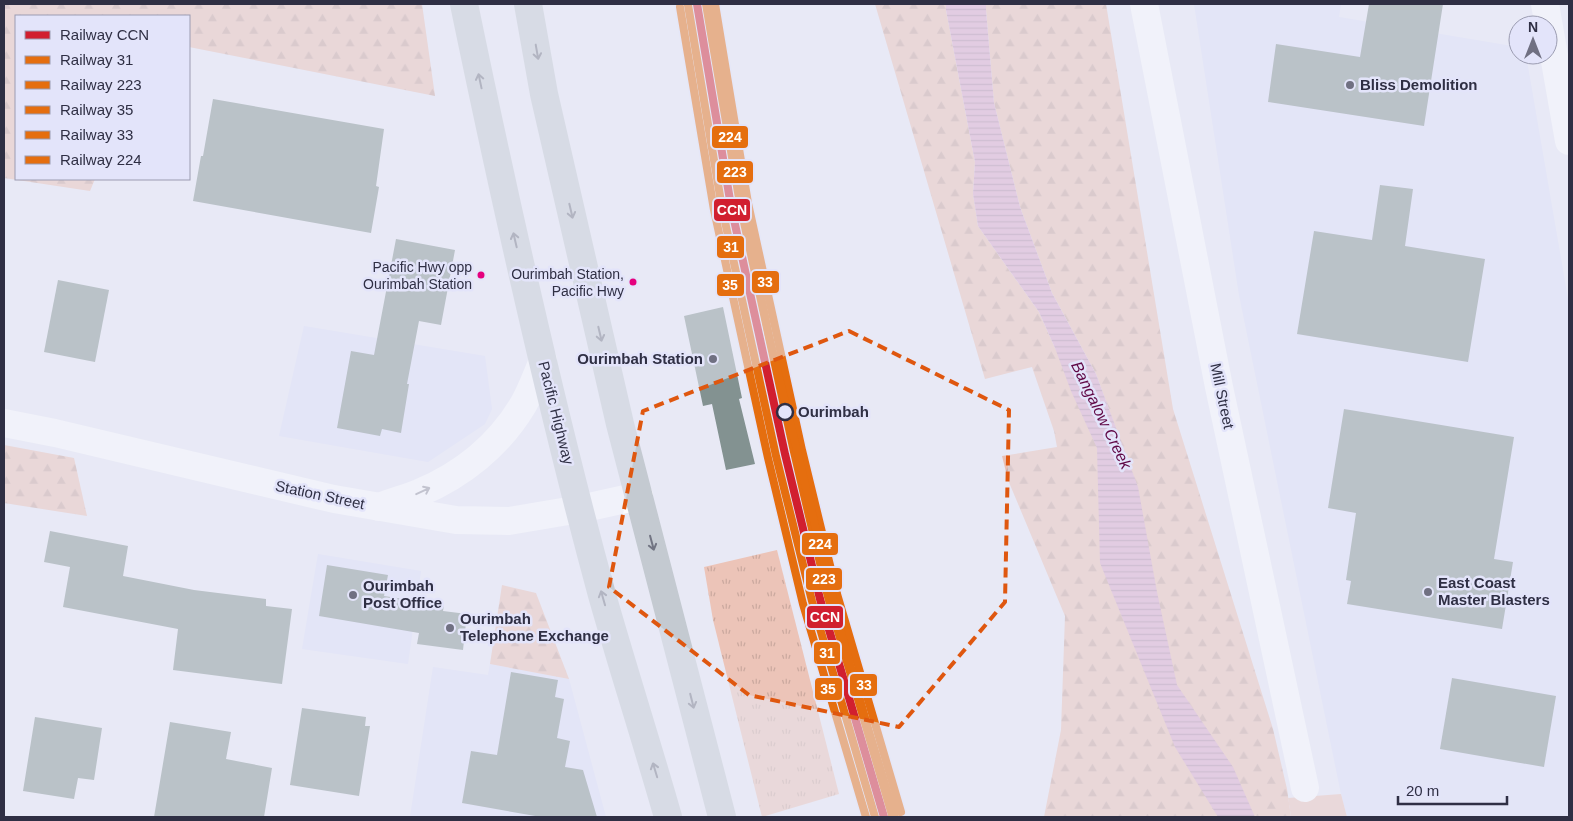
<svg xmlns="http://www.w3.org/2000/svg" width="1573" height="821" font-family="Arial,sans-serif">
  <defs>
    <pattern id="forest-firs" width="22" height="20" patternUnits="userSpaceOnUse" patternTransform="scale(1.25)"><rect width="22" height="20" fill="#eac0b4"/><path d="M5 1l3.5 6h-7zM16 11l3.5 6h-7z" fill="#c9a59c"/></pattern>
    <pattern id="park-tufts" width="24" height="20" patternUnits="userSpaceOnUse" patternTransform="scale(1.25)"><rect width="24" height="20" fill="#ecc4b8"/><path d="M3 7l-1-3M5 7V3M7 7l1-3M15 17l-1-3M17 17v-4M19 17l1-3" fill="none" stroke="#cba99f"/></pattern>
    <pattern id="water-rules" width="6" height="5" patternUnits="userSpaceOnUse" patternTransform="scale(1.25)"><rect width="6" height="5" fill="#dba9ca"/><path d="M0 2.5h6" fill="none" stroke="#b28aa6"/></pattern>
  </defs>
  <rect width="100%" height="100%" fill="#e8e9f5"/>
  <g fill="#dedff9">
    <path d="M 1194,4 L 1341,4 L 1339,17 L 1518,47 L 1518,55 L 1526,55 L 1569,305 L 1569,817 L 1347,817 L 1341,794 L 1239,295 Z"/>
    <path d="M 304,326 L 485,356 L 492,409 L 485,424 L 428,462 L 279,436 Z"/>
    <path d="M 318,554 L 421,571 L 408,664 L 302,649 Z"/>
    <path d="M 490,664 L 569,679 L 606,817 L 410,817 L 433,667 L 488,675 Z"/>
  </g>
  <path fill="#ecc4b8" d="M 1341,794 L 1347,817 L 1291,817 L 1288,798 Z"/>
  <g fill="url(#forest-firs)">
    <path d="M 4,4 L 422,4 L 435,96 L 189,47 L 189,16 L 16,16 L 16,179 L 95,179 L 90,191 L 4,178 Z"/>
    <path d="M 875,4 L 946,4 L 946,10 L 975,162 L 973,194 L 978,226 L 1039,312 L 1055,348 L 1137,486 L 1096,374 L 1052,293 L 1020,207 L 994,103 L 986,10 L 986,4 L 1106,4 L 1173,409 L 1273,729 L 1287,789 L 1291,817 L 1044,817 L 1061,730 L 1065,616 L 1008,480 L 1002,456 L 1057,447 L 1054,431 L 1032,367 L 985,379 Z"/>
    <path d="M 4,445 L 74,458 L 87,516 L 4,503 Z"/>
    <path d="M 502,585 L 536,593 L 569,679 L 490,664 Z"/>
  </g>
  <path fill="url(#park-tufts)" d="M 777,550 L 839,794 L 762,817 L 713,620 L 704,567 Z"/>
  <path fill="url(#water-rules)" d="M 946,4 L 986,4 L 986,10 L 994,103 L 1020,207 L 1052,293 L 1096,374 L 1138,487 L 1157,592 L 1177,685 L 1233,767 L 1255,817 L 1218,817 L 1175,747 L 1100,563 L 1097,448 L 1071,391 L 1055,348 L 1039,312 L 978,226 L 973,194 L 975,162 L 946,10 Z"/>
  <g fill="#839291">
    <path d="M 1369,4 L 1443,4 L 1424,126 L 1268,102 L 1276,44 L 1360,57 Z"/>
    <path d="M 213,99 L 384,129 L 376,186 L 379,187 L 371,233 L 193,201 L 201,156 L 203,156 Z"/>
    <path d="M 1380,185 L 1413,189 L 1405,246 L 1485,259 L 1468,362 L 1297,334 L 1314,231 L 1372,240 Z"/>
    <path d="M 396,239 L 455,250 L 441,325 L 419,321 L 407,384 L 409,384 L 401,433 L 382,429 L 380,436 L 337,428 L 351,351 L 374,355 Z"/>
    <path d="M 58,280 L 109,290 L 95,362 L 44,352 Z"/>
    <path d="M 723,307 L 742,398 L 739,399 L 755,464 L 726,470 L 712,404 L 703,406 L 684,316 Z"/>
    <path d="M 1344,409 L 1514,437 L 1494,559 L 1513,562 L 1502,629 L 1347,604 L 1351,581 L 1346,580 L 1356,513 L 1328,508 Z"/>
    <path d="M 50,531 L 128,546 L 123,576 L 194,590 L 266,599 L 266,606 L 292,609 L 282,684 L 173,670 L 178,629 L 63,607 L 70,567 L 44,562 Z"/>
    <path d="M 327,565 L 388,575 L 384,596 L 444,605 L 443,611 L 467,614 L 463,650 L 417,644 L 419,633 L 319,616 Z"/>
    <path d="M 511,672 L 558,680 L 555,697 L 564,699 L 557,738 L 570,741 L 565,767 L 583,770 L 597,817 L 541,817 L 462,803 L 471,751 L 497,755 Z"/>
    <path d="M 1452,678 L 1556,696 L 1544,767 L 1440,749 Z"/>
    <path d="M 302,708 L 366,717 L 365,726 L 370,726 L 359,796 L 290,785 Z"/>
    <path d="M 35,717 L 102,728 L 94,780 L 78,778 L 74,799 L 23,791 Z"/>
    <path d="M 170,722 L 231,732 L 226,759 L 272,768 L 264,817 L 154,817 Z"/>
  </g>
  <g fill="none" stroke-linecap="round" stroke-linejoin="round">
    <g stroke="#fcfcfe" stroke-width="28">
      <path d="M 1144,4 L 1219,387 L 1305,788"/>
      <path d="M 1545,4 L 1569,141"/>
      <path d="M 4,423 L 55,433 L 334,499 L 456,520 L 509,521 L 580,509 L 639,496"/>
      <path d="M 379,507 C 392,502 406,498 419,493 C 462,475 499,445 523,405 C 531,391 537,375 543,360"/>
    </g>
    <g stroke="#c4cad1" stroke-width="28">
      <path d="M 464,4 C 505,202 549,400 602,595 C 623,669 647,743 668,817"/>
      <path d="M 528,4 L 544,94 L 620,424 L 722,817"/>
    </g>
    <g stroke="#e3e4fa" stroke-width="11">
      <path id="rail-1" d="M 697,4 L 731,206 L 785,454 L 820,599 L 884,817"/>
    </g>
    <g stroke="#e3e4fa" stroke-width="11">
      <path id="rail-2" d="M 688,5 L 722,208 L 776,456 L 812,601 L 875,817"/>
    </g>
    <g stroke="#e3e4fa" stroke-width="11">
      <path id="rail-3" d="M 706,4 L 740,204 L 794,452 L 828,597 L 892,815"/>
    </g>
    <g stroke="#e3e4fa" stroke-width="11">
      <path id="rail-4" d="M 680,7 L 714,210 L 768,458 L 803,604 L 866,817"/>
    </g>
    <g stroke="#e3e4fa" stroke-width="11">
      <path id="rail-5" d="M 715,4 L 748,203 L 802,450 L 837,594 L 901,812"/>
    </g>
    <g stroke="#e3e4fa" stroke-width="11">
      <path id="rail-6" d="M 709,5 L 734,163 L 769,336 L 842,636 L 868,728 L 895,817"/>
    </g>
    <use href="#rail-1" stroke="#d11f2f" stroke-width="8"/>
    <use href="#rail-2" stroke="#e56e0f" stroke-width="8"/>
    <use href="#rail-3" stroke="#e56e0f" stroke-width="8"/>
    <use href="#rail-4" stroke="#e56e0f" stroke-width="8"/>
    <use href="#rail-5" stroke="#e56e0f" stroke-width="8"/>
    <use href="#rail-6" stroke="#e56e0f" stroke-width="8"/>
  </g>
  <defs><path id="oneway-shaft" d="M-6 0H5M1.5-3L5.5 0L1.5 3" fill="none" stroke-width="1.6" stroke-linecap="round" stroke-linejoin="round" transform="scale(1.25)"/></defs>
  <g stroke="#727583">
    <use href="#oneway-shaft" transform="translate(537 52) rotate(80)"/>
    <use href="#oneway-shaft" transform="translate(480 81) rotate(-102)"/>
    <use href="#oneway-shaft" transform="translate(571 211) rotate(77)"/>
    <use href="#oneway-shaft" transform="translate(515 240) rotate(-103)"/>
    <use href="#oneway-shaft" transform="translate(600 334) rotate(77)"/>
    <use href="#oneway-shaft" transform="translate(652 543) rotate(75)"/>
    <use href="#oneway-shaft" transform="translate(603 598) rotate(-106)"/>
    <use href="#oneway-shaft" transform="translate(692 701) rotate(76)"/>
    <use href="#oneway-shaft" transform="translate(655 770) rotate(-107)"/>
  </g>
  <use stroke="#9696a1" href="#oneway-shaft" transform="translate(423 491) rotate(-25)"/>
  <path d="M0 0H1573V821H0ZM 849,331 L 1009,410 L 1005,602 L 899,727 L 749,695 L 609,587 L 643,411 Z" fill="#e8e9f5" fill-opacity=".55" fill-rule="evenodd"/>
  <path fill="none" stroke="#df570f" stroke-width="4" stroke-dasharray="10 6" stroke-linejoin="round" d="M 849,331 L 1009,410 L 1005,602 L 899,727 L 749,695 L 609,587 L 643,411 Z"/>
  <g fill="#707082" stroke="#e3e4fa" stroke-width="2">
    <circle cx="1350" cy="85" r="5"/>
    <circle cx="713" cy="359" r="5"/>
    <circle cx="1428" cy="592" r="5"/>
    <circle cx="353" cy="595" r="5"/>
    <circle cx="450" cy="628" r="5"/>
  </g>
  <g fill="#e5007d" stroke="#e3e4fa" stroke-width="2">
    <circle cx="481" cy="275" r="4.5"/>
    <circle cx="633" cy="282" r="4.5"/>
  </g>
  <circle fill="#e3e4fa" stroke="#2f2f44" stroke-width="2.5" cx="785" cy="412" r="8"/>
  <g text-anchor="middle" stroke-width="5" stroke-linejoin="round" paint-order="stroke">
    <g font-size="14" fill="#2f2f44" stroke="#e3e4fa" text-anchor="end">
      <text x="472" y="272">Pacific Hwy opp<tspan x="472" dy="17">Ourimbah Station</tspan></text>
      <text x="624" y="279">Ourimbah Station,<tspan x="624" dy="17">Pacific Hwy</tspan></text>
    </g>
    <g font-size="15" font-weight="bold" fill="#2f2f44" stroke="#e3e4fa" text-anchor="start">
      <text x="1360" y="90">Bliss Demolition</text>
      <text x="703" y="364" text-anchor="end">Ourimbah Station</text>
      <text x="1438" y="588">East Coast<tspan x="1438" dy="17">Master Blasters</tspan></text>
      <text x="363" y="591">Ourimbah<tspan x="363" dy="17">Post Office</tspan></text>
      <text x="460" y="624">Ourimbah<tspan x="460" dy="17">Telephone Exchange</tspan></text>
    </g>
    <g font-size="15" fill="#2f2f44" stroke="#e3e4fa">
      <text transform="translate(1222 396) rotate(78)" y="5">Mill Street</text>
      <text transform="translate(556 413) rotate(76)" y="5">Pacific Highway</text>
      <text transform="translate(320 495) rotate(12)" y="5">Station Street</text>
    </g>
    <g font-size="15" font-weight="bold" fill="#2f2f44" stroke="#e3e4fa" text-anchor="start">
      <text x="798" y="417">Ourimbah</text>
    </g>
    <g font-size="16" font-style="italic" fill="#600846" stroke="#e3e4fa">
      <text transform="translate(1102 415) rotate(64)" y="6">Bangalow Creek</text>
    </g>
  </g>
  <g stroke="#e3e4fa" stroke-width="2">
    <rect x="711" y="125" width="38" height="24" rx="5" fill="#e56e0f"/>
    <rect x="716" y="160" width="38" height="24" rx="5" fill="#e56e0f"/>
    <rect x="713" y="198" width="38" height="24" rx="5" fill="#d11f2f"/>
    <rect x="716" y="235" width="29" height="24" rx="5" fill="#e56e0f"/>
    <rect x="751" y="270" width="29" height="24" rx="5" fill="#e56e0f"/>
    <rect x="716" y="273" width="29" height="24" rx="5" fill="#e56e0f"/>
    <rect x="801" y="532" width="38" height="24" rx="5" fill="#e56e0f"/>
    <rect x="805" y="567" width="38" height="24" rx="5" fill="#e56e0f"/>
    <rect x="806" y="605" width="38" height="24" rx="5" fill="#d11f2f"/>
    <rect x="813" y="641" width="28" height="24" rx="5" fill="#e56e0f"/>
    <rect x="849" y="673" width="29" height="24" rx="5" fill="#e56e0f"/>
    <rect x="814" y="677" width="29" height="24" rx="5" fill="#e56e0f"/>
  </g>
  <g font-size="14" text-anchor="middle" font-weight="bold" fill="#fff">
    <text x="730" y="142">224</text>
    <text x="735" y="177">223</text>
    <text x="732" y="215">CCN</text>
    <text x="731" y="252">31</text>
    <text x="765" y="287">33</text>
    <text x="730" y="290">35</text>
    <text x="820" y="549">224</text>
    <text x="824" y="584">223</text>
    <text x="825" y="622">CCN</text>
    <text x="827" y="658">31</text>
    <text x="864" y="690">33</text>
    <text x="828" y="694">35</text>
  </g>
  <rect width="1573" height="821" fill="none" stroke="#2f2f44" stroke-width="10"/>
  <rect x="15" y="15" width="175" height="165" fill="#e3e4fa" stroke="#9b9cb1"/>
  <rect x="25" y="31" width="25" height="8" fill="#d11f2f" stroke="#9b9cb1"/>
  <text x="60" y="40" font-size="15" fill="#2f2f44">Railway CCN</text>
  <rect x="25" y="56" width="25" height="8" fill="#e56e0f" stroke="#9b9cb1"/>
  <text x="60" y="65" font-size="15" fill="#2f2f44">Railway 31</text>
  <rect x="25" y="81" width="25" height="8" fill="#e56e0f" stroke="#9b9cb1"/>
  <text x="60" y="90" font-size="15" fill="#2f2f44">Railway 223</text>
  <rect x="25" y="106" width="25" height="8" fill="#e56e0f" stroke="#9b9cb1"/>
  <text x="60" y="115" font-size="15" fill="#2f2f44">Railway 35</text>
  <rect x="25" y="131" width="25" height="8" fill="#e56e0f" stroke="#9b9cb1"/>
  <text x="60" y="140" font-size="15" fill="#2f2f44">Railway 33</text>
  <rect x="25" y="156" width="25" height="8" fill="#e56e0f" stroke="#9b9cb1"/>
  <text x="60" y="165" font-size="15" fill="#2f2f44">Railway 224</text>
  <g transform="translate(1533 40)"><circle r="24" fill="#e3e4fa" stroke="#9b9cb1"/>
  <path d="M0-4L9 19L0 12L-9 19Z" fill="#707082"/>
  <text y="-8" font-size="14" font-weight="bold" text-anchor="middle" fill="#2f2f44">N</text>
  </g>
  <path d="M1398 796v8h109v-8" fill="none" stroke="#2f2f44" stroke-width="2.5"/>
  <text x="1406" y="796" font-size="15" fill="#2f2f44" stroke="#e3e4fa" stroke-width="4" paint-order="stroke">20 m</text>
</svg>
